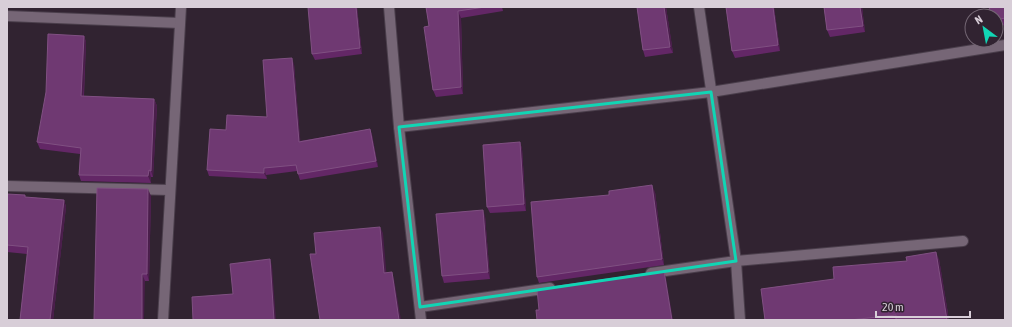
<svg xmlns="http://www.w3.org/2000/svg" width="1012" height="327" font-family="'Asap Condensed',sans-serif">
  <rect width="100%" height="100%" fill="#312331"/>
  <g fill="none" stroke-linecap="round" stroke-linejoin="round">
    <g stroke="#4a3e4b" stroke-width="12">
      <g id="minor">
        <path d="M 389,7 L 399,127 L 421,320"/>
        <path d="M 699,7 L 736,261 L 740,320"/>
        <path d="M 7,16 L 180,23"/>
        <path d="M 399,127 L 711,92 L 1005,45"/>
        <path d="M 7,186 L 170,190"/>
        <path d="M 651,273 L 736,261 L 963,241"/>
        <path d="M 420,307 L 550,288"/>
        <path d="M 163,320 L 181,7"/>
      </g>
    </g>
    <use href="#minor" stroke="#766676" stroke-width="10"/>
  </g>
  <g fill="#632766">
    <path d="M 357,7 L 362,54 L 315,60 L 312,54 Z"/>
    <path d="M 426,7 L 502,7 L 503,11 L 461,18 L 463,94 L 436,97 L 433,90 L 429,26 Z"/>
    <path d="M 637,7 L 666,7 L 673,53 L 645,57 L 643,50 Z"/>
    <path d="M 726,7 L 774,7 L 780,51 L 735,58 L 732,51 Z"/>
    <path d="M 824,7 L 862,7 L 865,32 L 830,37 L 827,30 Z"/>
    <path d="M 1005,7 L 1005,25 L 996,27 L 996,16 Z"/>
    <path d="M 84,36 L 86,42 L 84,96 L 154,99 L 157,106 L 153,177 L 151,177 L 151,183 L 81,181 L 79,175 L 80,154 L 40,149 L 37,142 Z"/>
    <path d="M 294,64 L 300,141 L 370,129 L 372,135 L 378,167 L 300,180 L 297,171 L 266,175 L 267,179 L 209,176 L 207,170 L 226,130 L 267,117 Z"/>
    <path d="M 520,142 L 522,149 L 526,211 L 490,213 L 487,207 Z"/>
    <path d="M 655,192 L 664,265 L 539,283 L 537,277 Z"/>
    <path d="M 7,194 L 26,197 L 64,200 L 66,207 L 53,320 L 20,320 L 27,254 L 7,252 Z"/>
    <path d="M 151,196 L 149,281 L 145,281 L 94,320 Z"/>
    <path d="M 485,216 L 490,279 L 444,283 L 442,276 Z"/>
    <path d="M 939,259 L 949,320 L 765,320 L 834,279 Z"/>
  </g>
  <g fill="#4a1e4b">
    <path d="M 356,7 L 357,7 L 362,54 L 360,48 Z"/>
    <path d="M 664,7 L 666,7 L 673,53 L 670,47 Z"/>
    <path d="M 773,7 L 774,7 L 780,51 L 778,45 Z"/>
    <path d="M 860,7 L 862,7 L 865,32 L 863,26 Z"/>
    <path d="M 458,11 L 461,18 L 463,94 L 461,87 Z"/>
    <path d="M 84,36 L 86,42 L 83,102 L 81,96 Z"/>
    <path d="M 292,58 L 294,64 L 301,148 L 299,142 Z"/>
    <path d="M 154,99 L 157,106 L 153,177 L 151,171 Z"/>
    <path d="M 370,129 L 372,135 L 378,167 L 376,161 Z"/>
    <path d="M 520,142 L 522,149 L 526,211 L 524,204 Z"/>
    <path d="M 264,168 L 266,175 L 267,179 L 264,173 Z"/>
    <path d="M 149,170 L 151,177 L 151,183 L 148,176 Z"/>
    <path d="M 652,185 L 655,192 L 664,265 L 662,259 Z"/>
    <path d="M 148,189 L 151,196 L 149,281 L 147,274 Z"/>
    <path d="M 64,200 L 66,207 L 53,320 L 50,320 Z"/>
    <path d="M 483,210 L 485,216 L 490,279 L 488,272 Z"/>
    <path d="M 380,227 L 383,233 L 387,280 L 384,273 Z"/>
    <path d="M 936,252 L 939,259 L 949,320 L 947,320 Z"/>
    <path d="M 270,259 L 272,266 L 276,320 L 274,320 Z"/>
    <path d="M 664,271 L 666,278 L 673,320 L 672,320 Z"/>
    <path d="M 392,272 L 394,279 L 401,320 L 399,320 Z"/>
    <path d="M 142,274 L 145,281 L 144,320 L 142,320 Z"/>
  </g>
  <g fill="#6f3972" stroke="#805082">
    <path d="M 308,7 L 356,7 L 360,48 L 312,54 Z"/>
    <path d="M 426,7 L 485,7 L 458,11 L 461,87 L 433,90 L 424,27 L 429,26 Z"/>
    <path d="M 637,7 L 664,7 L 670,47 L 643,50 Z"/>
    <path d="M 726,7 L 773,7 L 778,45 L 732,51 Z"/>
    <path d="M 824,7 L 860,7 L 863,26 L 827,30 Z"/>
    <path d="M 989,7 L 1005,7 L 1005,18 L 996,20 L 996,16 L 991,16 Z"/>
    <path d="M 48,34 L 84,36 L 81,96 L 154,99 L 151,171 L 149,170 L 148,176 L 79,175 L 81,148 L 37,142 L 46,92 Z"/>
    <path d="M 292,58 L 299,142 L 370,129 L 376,161 L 298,174 L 296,165 L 264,168 L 264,173 L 207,170 L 210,129 L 226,130 L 227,115 L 267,117 L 263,60 Z"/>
    <path d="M 520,142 L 524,204 L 487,207 L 483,145 Z"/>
    <path d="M 652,185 L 662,259 L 537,277 L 531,202 L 609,195 L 609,191 Z"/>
    <path d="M 97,188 L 148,189 L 147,274 L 142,274 L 142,320 L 94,320 Z"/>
    <path d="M 7,194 L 25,195 L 25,197 L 64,200 L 50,320 L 20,320 L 28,247 L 7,245 Z"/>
    <path d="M 483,210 L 488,272 L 442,276 L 436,214 Z"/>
    <path d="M 380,227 L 384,273 L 392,272 L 399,320 L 320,320 L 310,254 L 316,254 L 314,233 Z"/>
    <path d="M 936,252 L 947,320 L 896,320 L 896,315 L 850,320 L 765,320 L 761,289 L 834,279 L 833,267 L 907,261 L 906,257 Z"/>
    <path d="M 270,259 L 274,320 L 193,320 L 192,297 L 233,294 L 230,264 Z"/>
    <path d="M 664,271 L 672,320 L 537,320 L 536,310 L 539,310 L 537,289 Z"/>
  </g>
  <path fill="none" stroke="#11d5b4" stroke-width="3" stroke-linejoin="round" d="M 711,92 L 736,261 L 420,307 L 399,127 Z"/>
  <rect width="1012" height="327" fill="none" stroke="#d8ced8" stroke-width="16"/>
  <g transform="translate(984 28) rotate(328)"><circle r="19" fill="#312331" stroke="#746774"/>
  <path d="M0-3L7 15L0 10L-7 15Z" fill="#11d5b4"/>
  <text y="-6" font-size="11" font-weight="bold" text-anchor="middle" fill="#d8ced8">N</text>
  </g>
  <path d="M876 311v6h94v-6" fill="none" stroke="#d8ced8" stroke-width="2"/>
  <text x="882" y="311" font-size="12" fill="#d8ced8" stroke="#312331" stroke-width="3" paint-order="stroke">20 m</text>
</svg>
